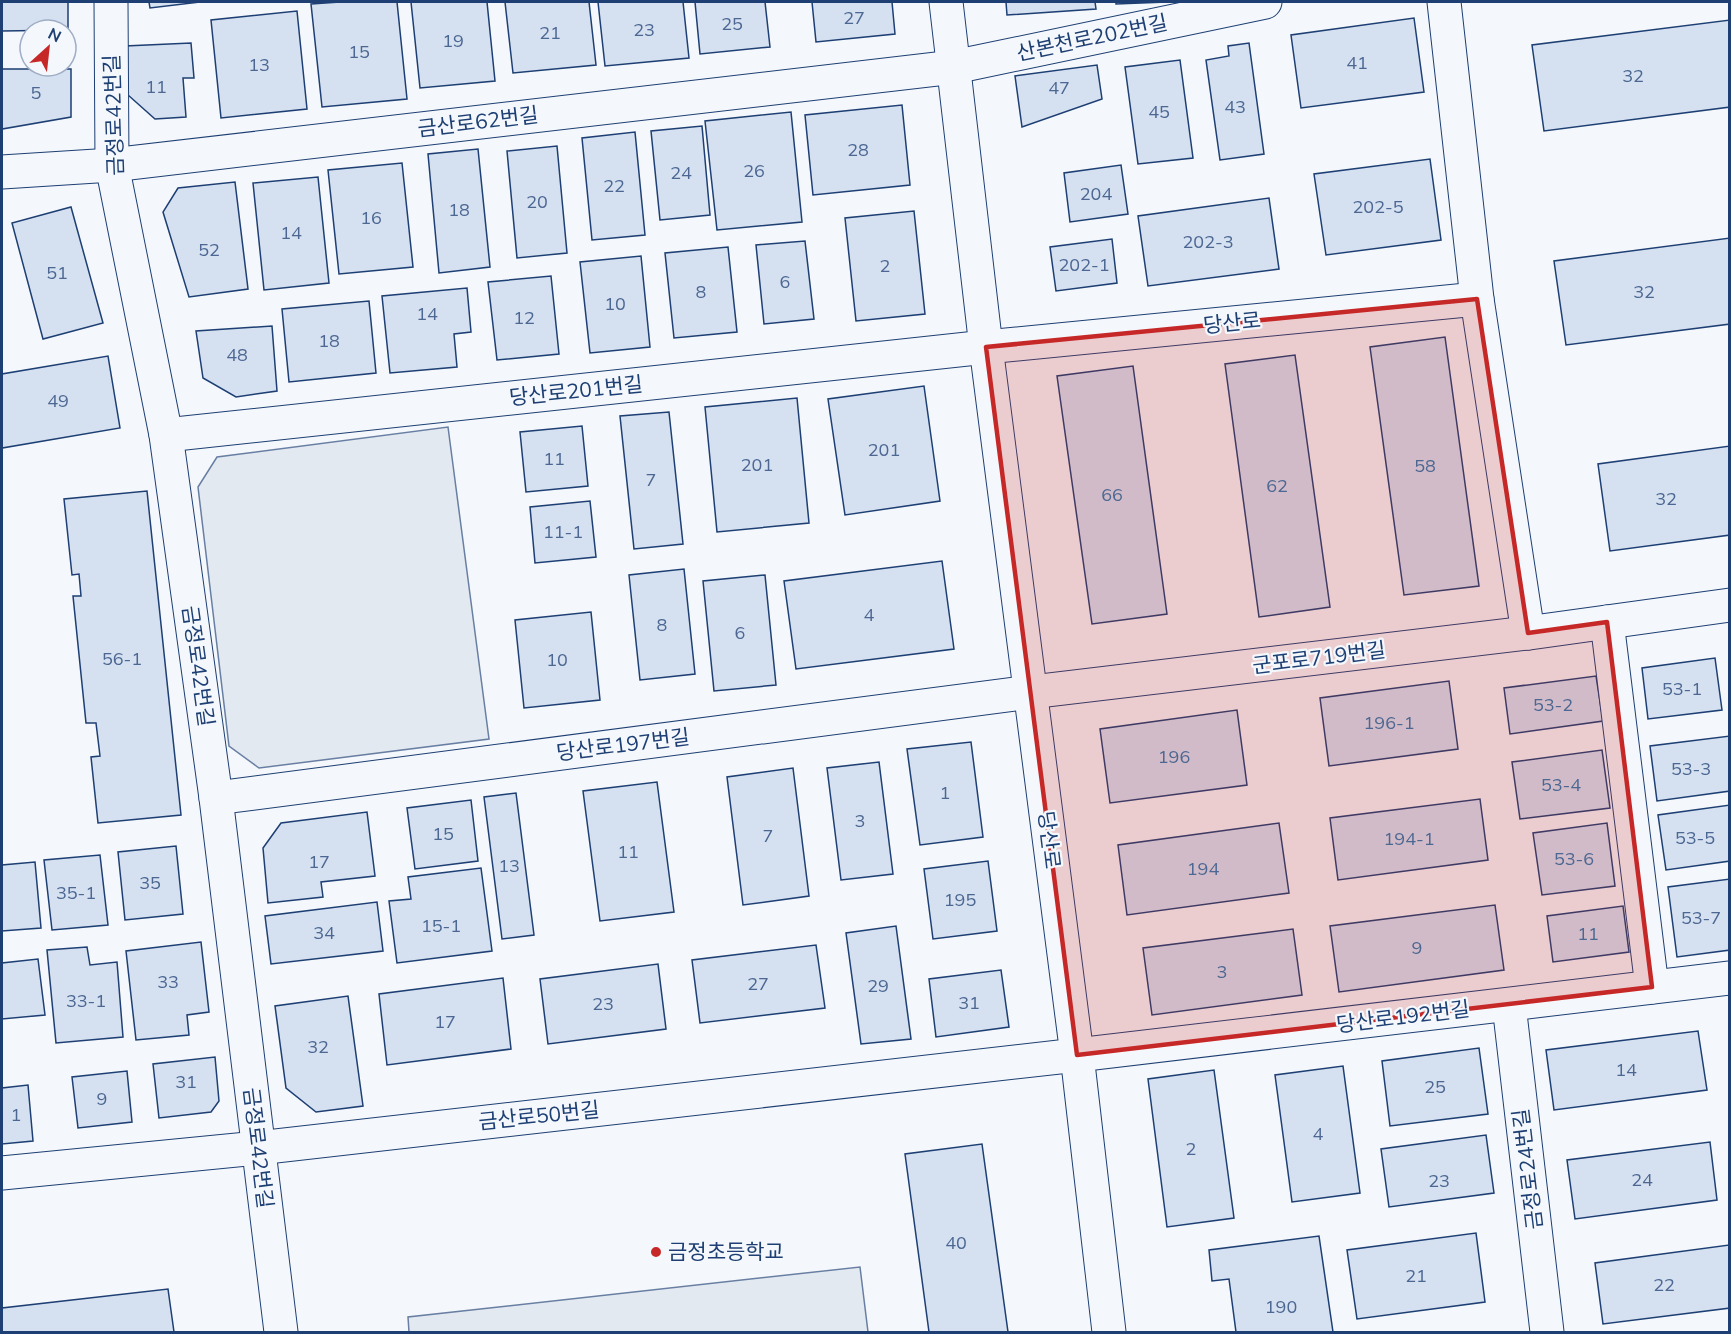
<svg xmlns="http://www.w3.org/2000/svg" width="1731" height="1334" font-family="Mulish,'Noto Sans KR',sans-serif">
  <rect width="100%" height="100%" fill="#f4f7fb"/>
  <g fill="#e3e9f0" stroke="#687fa3" stroke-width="1.5">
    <path d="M 448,427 L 489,739 L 259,768 L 229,746 L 198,487 L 217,457 Z"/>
    <path d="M 860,1267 L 868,1332 L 409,1332 L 408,1317 Z"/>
  </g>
  <g fill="#d5e0f0" stroke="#1d3f73" stroke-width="1.5">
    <path d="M 2,2 L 68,2 L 68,30 L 2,31 Z"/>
    <path d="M 149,2 L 200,2 L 150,8 Z"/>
    <path d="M 340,2 L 397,2 L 407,99 L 322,107 L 311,4 Z"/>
    <path d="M 411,2 L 487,2 L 495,81 L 420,88 Z"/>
    <path d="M 505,2 L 589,2 L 596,65 L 513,73 Z"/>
    <path d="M 598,2 L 683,2 L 689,58 L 605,66 Z"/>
    <path d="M 695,2 L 765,2 L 770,47 L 700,54 Z"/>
    <path d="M 812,2 L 892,2 L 895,34 L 816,42 Z"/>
    <path d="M 1006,2 L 1095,2 L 1096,9 L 1007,15 Z"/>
    <path d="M 1116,2 L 1167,2 L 1116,4 Z"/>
    <path d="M 297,11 L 307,109 L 221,118 L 211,20 Z"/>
    <path d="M 1414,18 L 1424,92 L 1301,108 L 1291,35 Z"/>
    <path d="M 1730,20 L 1730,107 L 1544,131 L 1532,45 Z"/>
    <path d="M 191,43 L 194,78 L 183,78 L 186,117 L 155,119 L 128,95 L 125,46 Z"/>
    <path d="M 1249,43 L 1264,154 L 1220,160 L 1206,60 L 1229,56 L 1228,46 Z"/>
    <path d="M 1180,60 L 1193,158 L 1138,164 L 1125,67 Z"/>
    <path d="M 1097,65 L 1102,99 L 1022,127 L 1015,76 Z"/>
    <path d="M 2,69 L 71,69 L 71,117 L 2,129 Z"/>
    <path d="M 902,105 L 910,185 L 813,195 L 805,115 Z"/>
    <path d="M 791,112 L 802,222 L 717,230 L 705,121 Z"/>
    <path d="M 702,126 L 710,215 L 660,220 L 651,131 Z"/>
    <path d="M 635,132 L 645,235 L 592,240 L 582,138 Z"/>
    <path d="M 557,146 L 567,253 L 517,258 L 507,151 Z"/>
    <path d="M 478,149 L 490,267 L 439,273 L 428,154 Z"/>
    <path d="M 1430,159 L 1441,240 L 1326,255 L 1314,174 Z"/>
    <path d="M 402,163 L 413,267 L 339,274 L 328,170 Z"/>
    <path d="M 1121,165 L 1128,214 L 1070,222 L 1064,173 Z"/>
    <path d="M 318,177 L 329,283 L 264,290 L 253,183 Z"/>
    <path d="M 235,182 L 248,289 L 189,297 L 163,212 L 178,188 Z"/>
    <path d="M 1269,198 L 1279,269 L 1148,286 L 1138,216 Z"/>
    <path d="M 71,207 L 103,323 L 43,339 L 12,223 Z"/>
    <path d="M 914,211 L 925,314 L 856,321 L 845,218 Z"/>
    <path d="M 1730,238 L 1730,324 L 1566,345 L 1554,261 Z"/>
    <path d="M 1112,239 L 1117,283 L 1056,291 L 1050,247 Z"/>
    <path d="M 805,241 L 814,319 L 764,324 L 756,245 Z"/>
    <path d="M 728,247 L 737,332 L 674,338 L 665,253 Z"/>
    <path d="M 641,256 L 650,347 L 590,353 L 580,262 Z"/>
    <path d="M 551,276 L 559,354 L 497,360 L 488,282 Z"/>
    <path d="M 467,288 L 471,332 L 454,334 L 457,367 L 390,373 L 382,296 Z"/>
    <path d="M 369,301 L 376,373 L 289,382 L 282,309 Z"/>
    <path d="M 272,326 L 277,391 L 236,397 L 203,378 L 196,331 Z"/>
    <path d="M 1445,337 L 1479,586 L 1404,595 L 1370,347 Z"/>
    <path d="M 1295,355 L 1330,607 L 1259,617 L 1225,364 Z"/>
    <path d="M 108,356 L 120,428 L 2,448 L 2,374 Z"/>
    <path d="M 1133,366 L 1167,614 L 1092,624 L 1057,376 Z"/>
    <path d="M 924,386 L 940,501 L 845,515 L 828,399 Z"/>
    <path d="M 797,398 L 809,523 L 717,532 L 705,407 Z"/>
    <path d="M 669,412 L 683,544 L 634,549 L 620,416 Z"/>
    <path d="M 582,426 L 588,486 L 526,492 L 520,432 Z"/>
    <path d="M 1730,446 L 1730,535 L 1610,551 L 1598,464 Z"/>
    <path d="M 147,491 L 181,815 L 98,823 L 91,757 L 100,756 L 96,723 L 86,723 L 73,596 L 81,596 L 79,574 L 72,575 L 64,499 Z"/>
    <path d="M 590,501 L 596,557 L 535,563 L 530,507 Z"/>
    <path d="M 942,561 L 954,649 L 796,669 L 784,581 Z"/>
    <path d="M 684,569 L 695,674 L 640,680 L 629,575 Z"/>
    <path d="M 765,575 L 776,685 L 714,691 L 703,581 Z"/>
    <path d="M 591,612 L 600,700 L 524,708 L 515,620 Z"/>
    <path d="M 1715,658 L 1722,710 L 1648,719 L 1642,668 Z"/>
    <path d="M 1596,676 L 1603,721 L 1510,734 L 1504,688 Z"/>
    <path d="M 1449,681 L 1458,749 L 1329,766 L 1320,698 Z"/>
    <path d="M 1237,710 L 1247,785 L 1110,803 L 1100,729 Z"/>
    <path d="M 1730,736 L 1730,791 L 1657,801 L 1650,746 Z"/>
    <path d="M 971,742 L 983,837 L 920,845 L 907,749 Z"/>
    <path d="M 1602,750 L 1610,808 L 1520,819 L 1512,762 Z"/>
    <path d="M 879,762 L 893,874 L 841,880 L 827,768 Z"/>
    <path d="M 793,768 L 809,896 L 743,905 L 727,777 Z"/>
    <path d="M 657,782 L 674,912 L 600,921 L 583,791 Z"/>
    <path d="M 516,793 L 534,935 L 502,939 L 484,797 Z"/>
    <path d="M 1480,799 L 1488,860 L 1338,880 L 1330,818 Z"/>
    <path d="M 471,800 L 478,861 L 415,869 L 407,808 Z"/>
    <path d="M 1730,805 L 1730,861 L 1666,870 L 1658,815 Z"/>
    <path d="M 367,812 L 375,876 L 321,882 L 323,897 L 268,903 L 263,848 L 281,823 Z"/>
    <path d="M 1279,823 L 1289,893 L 1127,915 L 1118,845 Z"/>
    <path d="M 1607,823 L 1615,886 L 1542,895 L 1533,833 Z"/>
    <path d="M 176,846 L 183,914 L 125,920 L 118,852 Z"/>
    <path d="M 100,855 L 108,925 L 52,930 L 44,860 Z"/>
    <path d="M 988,861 L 997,931 L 933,939 L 924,869 Z"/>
    <path d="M 35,862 L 41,928 L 2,931 L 2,865 Z"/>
    <path d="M 481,868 L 492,951 L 397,963 L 389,901 L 411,899 L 408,877 Z"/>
    <path d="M 1730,879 L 1730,950 L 1677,957 L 1668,887 Z"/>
    <path d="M 377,902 L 383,951 L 271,964 L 265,916 Z"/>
    <path d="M 1495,905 L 1504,970 L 1339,992 L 1330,926 Z"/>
    <path d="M 1623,906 L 1629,952 L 1553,962 L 1547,916 Z"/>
    <path d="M 896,926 L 911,1039 L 861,1044 L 846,933 Z"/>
    <path d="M 1293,929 L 1302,995 L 1152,1015 L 1143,948 Z"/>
    <path d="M 201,942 L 209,1012 L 187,1015 L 189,1035 L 136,1040 L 126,951 Z"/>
    <path d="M 816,945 L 825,1008 L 700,1023 L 692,960 Z"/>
    <path d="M 87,947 L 90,965 L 117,962 L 123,1037 L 56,1043 L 47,950 Z"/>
    <path d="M 38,959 L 45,1015 L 2,1019 L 2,963 Z"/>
    <path d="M 658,964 L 666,1029 L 548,1044 L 540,979 Z"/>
    <path d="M 1001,970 L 1009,1027 L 936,1037 L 929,979 Z"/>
    <path d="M 503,978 L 511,1049 L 387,1065 L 379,994 Z"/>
    <path d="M 348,996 L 363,1106 L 316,1112 L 286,1088 L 275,1006 Z"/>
    <path d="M 1698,1031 L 1707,1090 L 1554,1110 L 1546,1050 Z"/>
    <path d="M 1479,1048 L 1488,1114 L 1390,1126 L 1382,1061 Z"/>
    <path d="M 215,1057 L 219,1101 L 211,1112 L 159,1118 L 153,1064 Z"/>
    <path d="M 1343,1066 L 1360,1193 L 1292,1202 L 1275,1075 Z"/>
    <path d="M 1214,1070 L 1234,1218 L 1167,1227 L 1148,1079 Z"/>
    <path d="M 127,1071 L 132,1122 L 78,1128 L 72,1077 Z"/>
    <path d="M 28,1085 L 33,1141 L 2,1144 L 2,1088 Z"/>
    <path d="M 1486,1135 L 1494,1193 L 1389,1207 L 1381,1149 Z"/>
    <path d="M 1710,1142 L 1717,1200 L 1575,1219 L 1567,1160 Z"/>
    <path d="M 982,1144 L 1008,1332 L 929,1332 L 905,1154 Z"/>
    <path d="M 1476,1233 L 1485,1302 L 1357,1319 L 1347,1250 Z"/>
    <path d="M 1319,1236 L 1333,1332 L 1236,1332 L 1229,1279 L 1212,1281 L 1209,1250 Z"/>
    <path d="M 1729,1245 L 1730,1308 L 1603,1324 L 1595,1263 Z"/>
    <path d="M 168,1289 L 174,1332 L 2,1332 L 2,1308 Z"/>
  </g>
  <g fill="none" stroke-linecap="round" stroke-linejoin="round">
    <g stroke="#1d3f73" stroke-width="35">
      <g id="minor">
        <path d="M 111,2 L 112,165 L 166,435 L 216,798 L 281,1332"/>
        <path d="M 1444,2 L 1477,299 L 1528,633"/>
        <path d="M 2,172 L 112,165 L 954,67 L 1265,2"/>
        <path d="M 166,435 L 986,347 L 1477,299"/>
        <path d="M 1607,622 L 1652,987"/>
        <path d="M 216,798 L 1031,692 L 1528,633 L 1730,605"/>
        <path d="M 1509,1005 L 1547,1332"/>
        <path d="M 2,1173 L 258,1148 L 1077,1055 L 1730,978"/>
      </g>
    </g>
    <g stroke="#1d3f73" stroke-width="35">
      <path id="tertiary" d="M 946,2 L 986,347 L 1077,1055 L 1109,1332"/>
    </g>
    <use href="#minor" stroke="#f4f7fb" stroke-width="33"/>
    <use href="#tertiary" stroke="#f4f7fb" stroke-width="33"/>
  </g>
  <path fill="#c62828" fill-opacity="0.2" stroke="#c62828" stroke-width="4.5" stroke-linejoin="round" d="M 1477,299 L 1528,633 L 1607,622 L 1652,987 L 1077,1055 L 986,347 Z"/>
  <circle fill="#c62828" stroke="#f4f7fb" stroke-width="2" cx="656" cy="1252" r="6"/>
  <g text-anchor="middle" stroke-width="4.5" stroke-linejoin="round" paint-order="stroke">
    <g font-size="18" fill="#4b6792">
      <text x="854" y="24">27</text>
      <text x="732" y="30">25</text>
      <text x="644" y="36">23</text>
      <text x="550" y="39">21</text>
      <text x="453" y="47">19</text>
      <text x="359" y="58">15</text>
      <text x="1357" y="69">41</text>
      <text x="259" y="71">13</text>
      <text x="1633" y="82">32</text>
      <text x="156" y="93">11</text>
      <text x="1059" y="94">47</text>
      <text x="36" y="99">5</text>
      <text x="1235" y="113">43</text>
      <text x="1159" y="118">45</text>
      <text x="858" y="156">28</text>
      <text x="754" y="177">26</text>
      <text x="681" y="179">24</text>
      <text x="614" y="192">22</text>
      <text x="1096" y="200">204</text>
      <text x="537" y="208">20</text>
      <text x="1378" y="213">202-5</text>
      <text x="459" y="216">18</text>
      <text x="371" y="224">16</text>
      <text x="291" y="239">14</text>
      <text x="1208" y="248">202-3</text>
      <text x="209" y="256">52</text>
      <text x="1084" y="271">202-1</text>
      <text x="885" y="272">2</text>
      <text x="57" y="279">51</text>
      <text x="785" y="288">6</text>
      <text x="701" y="298">8</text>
      <text x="1644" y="298">32</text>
      <text x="615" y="310">10</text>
      <text x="427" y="320">14</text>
      <text x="524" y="324">12</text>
      <text x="329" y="347">18</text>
      <text x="237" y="361">48</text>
      <text x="58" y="407">49</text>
      <text x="884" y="456">201</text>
      <text x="554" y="465">11</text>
      <text x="757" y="471">201</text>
      <text x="1425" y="472">58</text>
      <text x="651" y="486">7</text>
      <text x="1277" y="492">62</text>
      <text x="1112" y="501">66</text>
      <text x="1666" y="505">32</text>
      <text x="563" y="538">11-1</text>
      <text x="869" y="621">4</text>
      <text x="662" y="631">8</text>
      <text x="740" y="639">6</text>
      <text x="122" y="665">56-1</text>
      <text x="557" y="666">10</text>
      <text x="1682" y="695">53-1</text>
      <text x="1553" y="711">53-2</text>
      <text x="1389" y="729">196-1</text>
      <text x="1174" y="763">196</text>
      <text x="1691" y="775">53-3</text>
      <text x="1561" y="791">53-4</text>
      <text x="945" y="799">1</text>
      <text x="860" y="827">3</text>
      <text x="443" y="840">15</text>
      <text x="768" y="842">7</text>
      <text x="1695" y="844">53-5</text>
      <text x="1409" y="845">194-1</text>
      <text x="628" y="858">11</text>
      <text x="1574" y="865">53-6</text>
      <text x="319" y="868">17</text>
      <text x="509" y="872">13</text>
      <text x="1203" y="875">194</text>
      <text x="150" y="889">35</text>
      <text x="76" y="899">35-1</text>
      <text x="960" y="906">195</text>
      <text x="1701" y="924">53-7</text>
      <text x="441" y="932">15-1</text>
      <text x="324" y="939">34</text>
      <text x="1588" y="940">11</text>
      <text x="1417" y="954">9</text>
      <text x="1222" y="978">3</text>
      <text x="168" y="988">33</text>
      <text x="758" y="990">27</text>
      <text x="878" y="992">29</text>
      <text x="86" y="1007">33-1</text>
      <text x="969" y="1009">31</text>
      <text x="603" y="1010">23</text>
      <text x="445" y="1028">17</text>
      <text x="318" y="1053">32</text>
      <text x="1626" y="1076">14</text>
      <text x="186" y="1088">31</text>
      <text x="1435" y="1093">25</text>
      <text x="102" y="1105">9</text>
      <text x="16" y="1121">1</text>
      <text x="1318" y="1140">4</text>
      <text x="1191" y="1155">2</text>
      <text x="1642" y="1186">24</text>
      <text x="1439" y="1187">23</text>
      <text x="956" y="1249">40</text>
      <text x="1416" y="1282">21</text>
      <text x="1664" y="1291">22</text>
      <text x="1281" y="1313">190</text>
    </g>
    <g font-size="21" fill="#1d3f73" stroke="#f4f7fb">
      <text transform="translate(1092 38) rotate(-12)" y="7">산본천로202번길</text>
      <text transform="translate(114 115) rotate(-92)" y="7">금정로42번길</text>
      <text transform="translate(478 122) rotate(-7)" y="7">금산로62번길</text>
      <text transform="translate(1232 323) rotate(-6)" y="7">당산로</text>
      <text transform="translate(576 391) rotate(-6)" y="7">당산로201번길</text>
      <text transform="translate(1319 658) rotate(-7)" y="7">군포로719번길</text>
      <text transform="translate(198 666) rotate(82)" y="7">금정로42번길</text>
      <text transform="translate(623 745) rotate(-7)" y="7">당산로197번길</text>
      <text transform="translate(1049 840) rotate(83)" y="7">당산로</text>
      <text transform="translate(1403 1017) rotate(-7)" y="7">당산로192번길</text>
      <text transform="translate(539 1116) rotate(-6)" y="7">금산로50번길</text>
      <text transform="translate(258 1148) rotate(83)" y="7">금정로42번길</text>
      <text transform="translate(1528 1169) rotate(-97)" y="7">금정로24번길</text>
    </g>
    <g font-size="21" fill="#1d3f73" stroke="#f4f7fb" text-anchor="start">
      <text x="668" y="1259">금정초등학교</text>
    </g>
  </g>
  <rect width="1731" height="1334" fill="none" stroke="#1d3f73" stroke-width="6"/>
  <g transform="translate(48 48) rotate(27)"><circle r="28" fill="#f4f7fb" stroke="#9eadc5" stroke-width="1.5"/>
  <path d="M0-4.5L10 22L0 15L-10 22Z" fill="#c62828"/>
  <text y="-9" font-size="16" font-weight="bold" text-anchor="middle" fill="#1d3f73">N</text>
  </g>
</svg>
